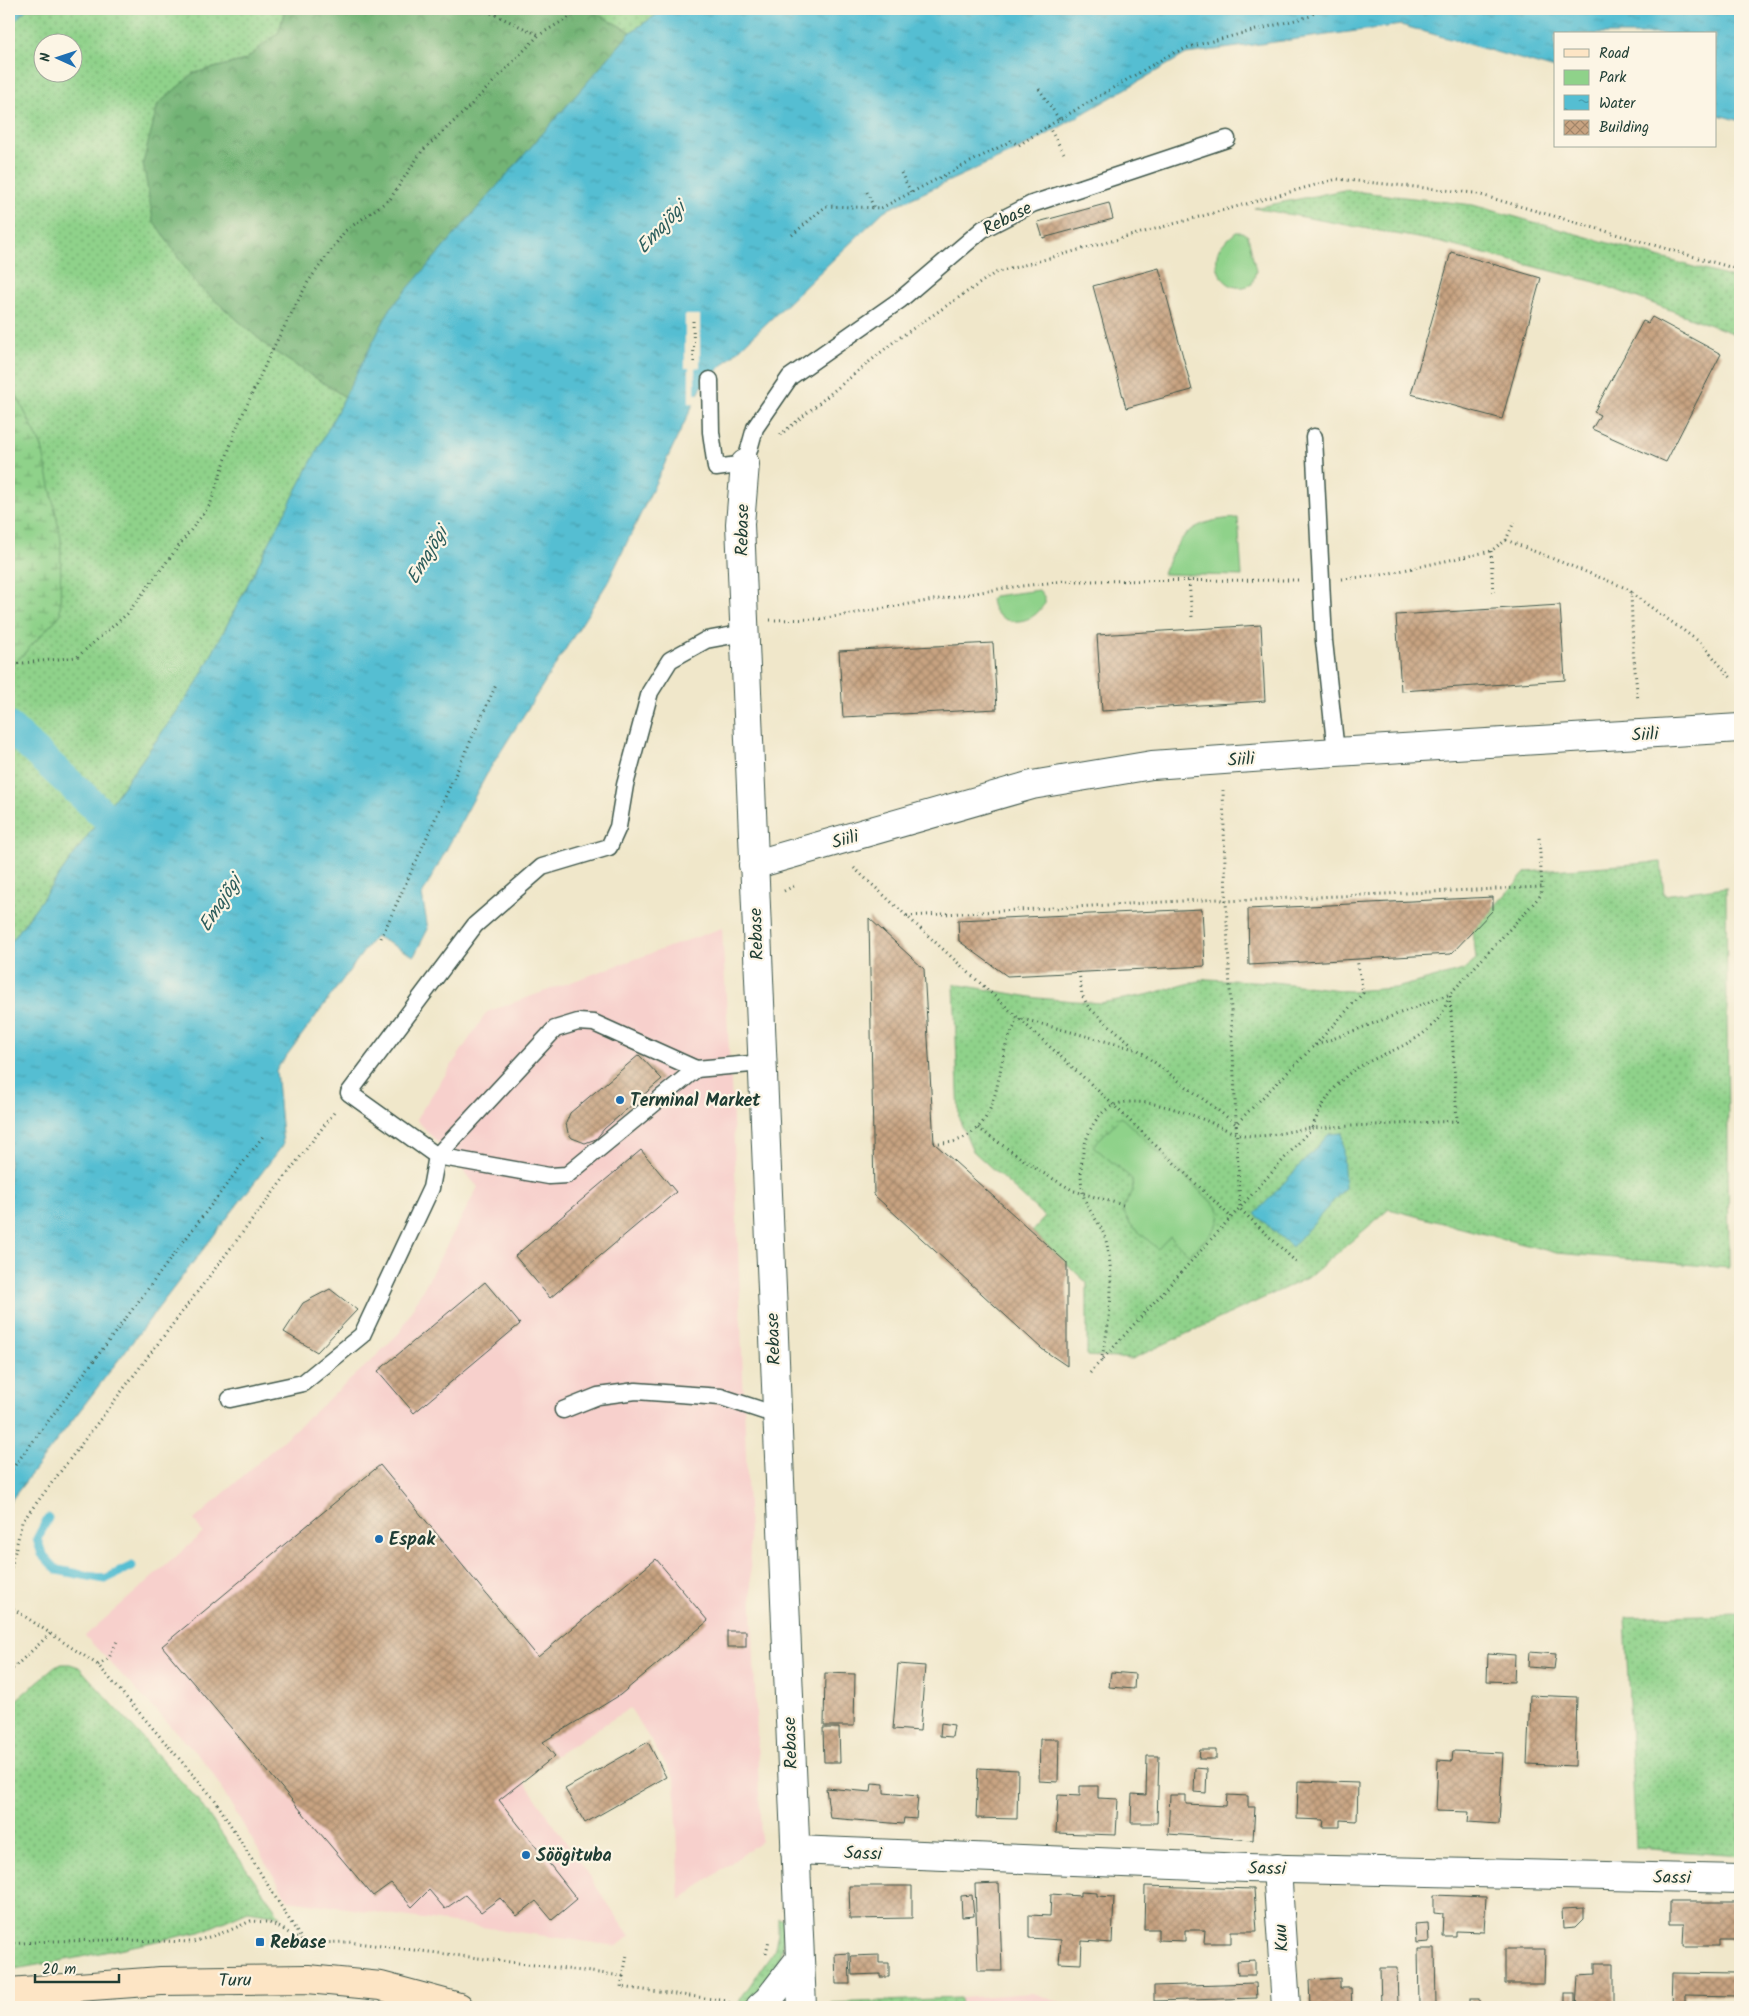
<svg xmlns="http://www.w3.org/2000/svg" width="1749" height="2016" font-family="Kalam,sans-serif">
  <defs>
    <pattern id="grass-dots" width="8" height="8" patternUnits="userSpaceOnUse" patternTransform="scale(1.25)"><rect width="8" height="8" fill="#8fd28a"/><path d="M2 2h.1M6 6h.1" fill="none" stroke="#74ac72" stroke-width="1.8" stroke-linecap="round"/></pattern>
    <pattern id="forest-crowns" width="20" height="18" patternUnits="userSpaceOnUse" patternTransform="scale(1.25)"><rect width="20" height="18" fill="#73b476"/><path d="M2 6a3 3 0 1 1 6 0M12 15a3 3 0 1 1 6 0" fill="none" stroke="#5e9462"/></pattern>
    <pattern id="wetland-marsh" width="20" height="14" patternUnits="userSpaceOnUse" patternTransform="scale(1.25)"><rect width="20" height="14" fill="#8fd28a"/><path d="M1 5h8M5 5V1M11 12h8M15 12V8" fill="none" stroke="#74ac72"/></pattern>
    <pattern id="water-ripples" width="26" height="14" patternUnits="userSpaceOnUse" patternTransform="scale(1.25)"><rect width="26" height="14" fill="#55bed2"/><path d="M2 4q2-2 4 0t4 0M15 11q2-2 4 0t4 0" fill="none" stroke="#469cab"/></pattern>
    <pattern id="building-cross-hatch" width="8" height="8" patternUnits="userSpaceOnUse" patternTransform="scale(1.25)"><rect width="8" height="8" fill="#c8a381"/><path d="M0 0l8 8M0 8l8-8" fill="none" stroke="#a2866a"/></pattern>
  </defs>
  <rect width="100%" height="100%" fill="#fcf5e5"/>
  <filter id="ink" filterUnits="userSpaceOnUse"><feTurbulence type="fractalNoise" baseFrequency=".02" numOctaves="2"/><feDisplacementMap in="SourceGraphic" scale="10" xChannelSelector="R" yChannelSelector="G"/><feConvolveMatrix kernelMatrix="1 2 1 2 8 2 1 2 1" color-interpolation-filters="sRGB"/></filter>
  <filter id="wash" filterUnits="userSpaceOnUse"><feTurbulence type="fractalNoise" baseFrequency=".0096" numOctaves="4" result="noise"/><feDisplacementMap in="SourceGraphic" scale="20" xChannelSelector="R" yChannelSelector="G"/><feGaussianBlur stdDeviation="1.12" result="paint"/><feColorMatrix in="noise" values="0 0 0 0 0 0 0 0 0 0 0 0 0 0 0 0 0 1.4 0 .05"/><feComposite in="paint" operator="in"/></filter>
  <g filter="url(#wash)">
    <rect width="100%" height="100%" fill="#f0e7ca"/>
    <g fill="#f7d0cc">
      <path d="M 722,928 L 733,1119 L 761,1841 L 680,1900 L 675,1779 L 630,1708 L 555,1756 L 524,1781 L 630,1936 L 617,1946 L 288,1900 L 208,1766 L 85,1636 L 203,1533 L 194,1520 L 370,1362 L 400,1332 L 478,1187 L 416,1119 L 487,1012 Z"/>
      <path d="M 1033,1993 L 1073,2007 L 961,2007 L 960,1998 Z"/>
    </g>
    <g fill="url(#grass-dots)" stroke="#57885f" fill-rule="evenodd">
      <path d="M 27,9 L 285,9 L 279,32 L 245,60 L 194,73 L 196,284 L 272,350 L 345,397 L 196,685 L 9,945 L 9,667 L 14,664 L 60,615 L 42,447 L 9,380 L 9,27 ZM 42,42 L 72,42 L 72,72 L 42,72 Z"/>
      <path d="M 588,9 L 665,9 L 631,32 Z"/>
      <path d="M 1344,190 L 1473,205 L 1740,280 L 1740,336 L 1595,282 L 1434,241 L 1254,208 Z"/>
      <path d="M 1661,862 L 1664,895 L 1726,887 L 1729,1268 L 1557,1253 L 1389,1209 L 1309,1277 L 1132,1359 L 1087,1356 L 1087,1283 L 1032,1231 L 1045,1217 L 973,1151 L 959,1119 L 954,984 L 1037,998 L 1101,1003 L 1146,995 L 1206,979 L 1273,982 L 1348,991 L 1396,988 L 1463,970 L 1476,959 L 1473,930 L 1526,872 Z"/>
      <path d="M 1739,1614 L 1739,1856 L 1636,1848 L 1625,1617 Z"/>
      <path d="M 62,1664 L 70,1664 L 79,1667 L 197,1799 L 280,1916 L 248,1911 L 200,1932 L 71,1959 L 9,1970 L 9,1706 L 55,1667 Z"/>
      <path d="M 778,1918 L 784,1920 C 784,1950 779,1966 761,1991 C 755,1998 749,2005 739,2007 L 738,2005 L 741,1998 L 774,1951 L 778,1934 Z"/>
      <path d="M 960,1998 L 961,2007 L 832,2007 L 831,2003 Z"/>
    </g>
    <path fill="url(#forest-crowns)" stroke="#497855" d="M 285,9 L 588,9 L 631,32 L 390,309 L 345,397 L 272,350 L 196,284 L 153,220 L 143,163 L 158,104 L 194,73 L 245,60 L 279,32 Z"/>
    <path fill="url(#wetland-marsh)" stroke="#57885f" d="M 9,380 L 42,447 L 61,539 L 60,615 L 14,664 L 9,667 Z"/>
    <g fill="#8fd28a" stroke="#57885f">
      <path d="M 1236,232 L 1242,232 L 1248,236 L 1256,271 L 1252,284 C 1228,297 1210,269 1219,249 C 1223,242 1231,237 1236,232 Z"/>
      <path d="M 1238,518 L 1242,576 L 1163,574 C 1179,533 1193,520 1238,518 Z"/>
      <path d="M 1039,590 C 1041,592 1045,597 1045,600 C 1046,603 1044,605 1042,607 C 1029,628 993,626 991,599 L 994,596 Z"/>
      <path d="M 1121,1117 L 1218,1208 C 1226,1226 1201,1242 1189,1255 L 1170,1236 L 1158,1249 L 1130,1224 L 1122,1209 L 1133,1191 L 1132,1179 L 1093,1146 Z"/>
    </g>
    <g fill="url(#water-ripples)" stroke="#3a7e83">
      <path d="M 9,9 L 27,9 L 9,27 Z"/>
      <path d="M 665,9 L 1740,9 L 1740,121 L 1715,114 L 1715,34 L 1555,34 L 1555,69 L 1401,25 L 1186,54 L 1034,142 L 884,211 L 703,384 L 608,582 L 489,770 L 422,895 L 428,929 L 414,956 L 375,936 L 276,1070 L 283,1145 L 9,1503 L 9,945 L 196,685 L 390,309 L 631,32 Z"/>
      <path d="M 1342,1133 L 1345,1188 L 1292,1247 L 1255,1214 L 1329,1134 Z"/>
    </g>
    <path fill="#f0e7ca" d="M 685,315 L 700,315 L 700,367 L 695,368 L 695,394 L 700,394 L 696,403 L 689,403 L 689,368 L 685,368 Z"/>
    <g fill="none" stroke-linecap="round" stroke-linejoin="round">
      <path stroke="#55bed2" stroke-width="9" d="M 48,1518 L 37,1539 L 42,1554 L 57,1570 L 105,1579 L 132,1566"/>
      <path stroke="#55bed2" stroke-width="30" d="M 9,727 L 133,842"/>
    </g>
    <g id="blocks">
      <g fill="url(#building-cross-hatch)">
        <path d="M 1109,203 L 1113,219 L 1043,238 L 1038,222 Z"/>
        <path d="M 1451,252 L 1541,278 L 1502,419 L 1411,394 Z"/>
        <path d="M 1159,268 L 1192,390 L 1126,408 L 1093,286 Z"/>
        <path d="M 1652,317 L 1721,354 L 1666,462 L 1592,429 L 1600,415 L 1594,412 L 1643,321 L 1648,323 Z"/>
        <path d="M 1560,605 L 1565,680 L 1401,691 L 1396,615 Z"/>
        <path d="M 1261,625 L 1265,701 L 1102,711 L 1097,635 Z"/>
        <path d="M 993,643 L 997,709 L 843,717 L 839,651 Z"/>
        <path d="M 1493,897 L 1493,910 L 1451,954 L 1249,965 L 1248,909 Z"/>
        <path d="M 1202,909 L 1205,966 L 1007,976 L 959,941 L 958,920 Z"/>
        <path d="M 869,918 L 924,969 L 934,1143 L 1067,1263 L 1067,1366 L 1042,1349 L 874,1195 Z"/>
        <path d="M 639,1055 L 662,1079 L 604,1129 L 596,1139 L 585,1143 L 572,1138 L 568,1133 L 566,1123 L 570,1113 Z"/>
        <path d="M 641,1150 L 676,1192 L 550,1298 L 515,1256 Z"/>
        <path d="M 485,1282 L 520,1324 L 414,1413 L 378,1371 Z"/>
        <path d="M 330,1289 L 357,1310 L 317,1352 L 284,1332 L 303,1303 Z"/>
        <path d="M 380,1465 L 538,1657 L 656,1559 L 708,1621 L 620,1695 L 543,1742 L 555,1756 L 499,1800 L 577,1899 L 552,1920 L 536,1901 L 517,1916 L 500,1898 L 481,1912 L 465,1895 L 445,1909 L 429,1890 L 412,1907 L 391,1883 L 373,1896 L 162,1646 Z"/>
        <rect x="727" y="1631" width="19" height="16"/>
        <path d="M 1529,1652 L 1556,1654 L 1554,1669 L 1528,1667 Z"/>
        <path d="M 1488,1653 L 1515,1655 L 1514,1682 L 1487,1681 Z"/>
        <path d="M 898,1664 L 925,1666 L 920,1731 L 893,1729 Z"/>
        <path d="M 1111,1672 L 1135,1674 L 1134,1689 L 1109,1687 Z"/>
        <path d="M 825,1673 L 855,1674 L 854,1726 L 824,1726 Z"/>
        <path d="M 1530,1695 L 1577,1697 L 1575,1766 L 1527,1764 Z"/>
        <path d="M 941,1723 L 954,1725 L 952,1737 L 940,1736 Z"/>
        <path d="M 823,1728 L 839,1728 L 840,1762 L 824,1762 Z"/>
        <path d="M 1040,1739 L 1059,1739 L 1058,1782 L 1039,1781 Z"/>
        <path d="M 648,1742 L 666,1777 L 585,1823 L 565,1789 Z"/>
        <path d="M 1200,1750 L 1216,1750 L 1216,1759 L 1199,1759 Z"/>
        <path d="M 1453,1751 L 1503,1753 L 1499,1824 L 1468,1822 L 1469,1812 L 1436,1811 L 1438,1760 L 1452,1761 Z"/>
        <path d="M 1147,1756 L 1159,1756 L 1157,1823 L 1131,1823 L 1132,1794 L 1146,1795 Z"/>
        <path d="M 978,1768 L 1018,1770 L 1017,1819 L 976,1818 Z"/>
        <path d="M 1195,1768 L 1207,1769 L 1206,1793 L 1194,1792 Z"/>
        <path d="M 1298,1781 L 1358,1783 L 1357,1821 L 1340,1820 L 1340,1827 L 1323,1827 L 1324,1820 L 1297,1819 Z"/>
        <path d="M 872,1783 L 884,1784 L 884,1793 L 918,1796 L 916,1819 L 904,1818 L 903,1824 L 830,1818 L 826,1788 L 871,1792 Z"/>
        <path d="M 1080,1786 L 1098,1786 L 1098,1798 L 1118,1799 L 1116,1835 L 1056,1833 L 1058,1795 L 1080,1796 Z"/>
        <path d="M 1170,1795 L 1186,1795 L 1186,1804 L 1226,1806 L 1227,1795 L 1248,1796 L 1248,1807 L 1255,1807 L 1253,1840 L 1168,1834 Z"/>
        <path d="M 999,1883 L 1002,1971 L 978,1971 L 975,1884 Z"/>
        <path d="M 849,1886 L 912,1886 L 912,1918 L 850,1919 Z"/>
        <path d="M 1145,1886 L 1254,1889 L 1257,1931 L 1231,1931 L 1231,1943 L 1204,1943 L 1205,1930 L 1185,1930 L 1185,1941 L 1158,1940 L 1158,1929 L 1144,1929 Z"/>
        <path d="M 1080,1892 L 1097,1893 L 1097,1896 L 1114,1897 L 1112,1943 L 1082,1941 L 1081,1964 L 1059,1963 L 1061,1940 L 1029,1938 L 1029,1915 L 1050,1916 L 1051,1894 L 1080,1896 Z"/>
        <path d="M 972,1895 L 974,1916 L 962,1917 L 961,1896 Z"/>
        <path d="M 1434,1895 L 1486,1897 L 1484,1932 L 1456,1931 L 1456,1936 L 1442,1936 L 1443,1914 L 1434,1913 Z"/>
        <path d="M 1670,1902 L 1739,1902 L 1738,1939 L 1719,1939 L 1719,1946 L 1683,1946 L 1684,1924 L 1670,1924 Z"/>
        <path d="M 1584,1908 L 1584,1919 L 1575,1928 L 1563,1929 L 1562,1909 Z"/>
        <path d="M 1428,1923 L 1429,1942 L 1416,1943 L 1415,1924 Z"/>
        <path d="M 1418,1949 L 1435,1949 L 1436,2005 L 1419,2005 Z"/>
        <path d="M 1505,1949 L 1545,1949 L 1544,1984 L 1505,1984 Z"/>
        <path d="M 849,1953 L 850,1984 L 836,1984 L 835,1954 Z"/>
        <path d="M 879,1955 L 879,1963 L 889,1963 L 889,1977 L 880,1977 L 880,1974 L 852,1975 L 851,1956 Z"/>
        <path d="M 1255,1960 L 1255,1975 L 1238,1975 L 1237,1961 Z"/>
        <path d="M 1595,1963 L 1614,1963 L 1614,2007 L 1576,2007 L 1578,1976 L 1595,1975 Z"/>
        <path d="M 1380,1968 L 1397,1968 L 1398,2007 L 1381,2007 Z"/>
        <path d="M 1673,1973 L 1736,1974 L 1736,1996 L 1685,1995 L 1685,2005 L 1672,2005 Z"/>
        <path d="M 1340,1978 L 1340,1988 L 1351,1988 L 1352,2007 L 1310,2007 L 1309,1980 Z"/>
        <path d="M 1256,1983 L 1257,1998 L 1154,2001 L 1154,1986 Z"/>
        <rect x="1565" y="1993" width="10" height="14"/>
        <rect x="1470" y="1999" width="9" height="8"/>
      </g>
    </g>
  </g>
  <g filter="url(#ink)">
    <use href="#blocks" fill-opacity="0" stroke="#3e564a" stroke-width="1"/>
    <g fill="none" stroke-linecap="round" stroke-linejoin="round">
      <g stroke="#3e564a" stroke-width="19">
        <g id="service">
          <path d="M 710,380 L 711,432 L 716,468 L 745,464 L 755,428 L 790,377 L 900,300 L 983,229 L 1032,204 L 1227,139"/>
          <path d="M 1314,437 L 1324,641 L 1336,752"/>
          <path d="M 744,633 L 706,640 L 670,660 L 650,692 L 625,785 L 618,827 L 609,847 L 542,867 L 475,925 L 349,1093 L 437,1156 L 555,1029 L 578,1022 L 594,1023 L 696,1069 L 762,1063"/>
          <path d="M 230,1399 L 303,1383 L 362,1335 L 431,1188 L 437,1156 L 549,1176 L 567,1175 L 696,1069"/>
          <path d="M 563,1410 L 598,1396 L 636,1391 L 721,1397 L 776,1415"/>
        </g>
      </g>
      <g stroke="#3e564a" stroke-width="30">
        <g id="minor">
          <path d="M 745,464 L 740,524 L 802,2007"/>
          <path d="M 753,865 L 1032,785 L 1152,765 L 1336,752 L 1740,728"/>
          <path d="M 795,1850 L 1247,1868 L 1740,1879"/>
          <path d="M 1277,1868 L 1286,2007"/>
          <path d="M 760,2007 L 768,2000 L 799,1960"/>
        </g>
      </g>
      <g stroke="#3e564a" stroke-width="30">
        <path id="secondary" d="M 9,1992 L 161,1981 L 308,1979 L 381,1986 L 459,2007"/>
      </g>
      <g stroke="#3e564a" stroke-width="3" stroke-dasharray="1 4" stroke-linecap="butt">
        <path d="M 482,9 L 539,35"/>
        <path d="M 1039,89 L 1059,119"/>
        <path d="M 1048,126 L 1171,54 L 1189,47 L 1311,16 L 1317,9"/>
        <path d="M 901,173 L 911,192"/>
        <path d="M 867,192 L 874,208"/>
        <path d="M 792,235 L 826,206 L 881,208 L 1011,141 L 1019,145 L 1048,126 L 1065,155"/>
        <path d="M 693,321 L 694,365"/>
        <path d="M 780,435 L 896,340 L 995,273 L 1337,179 L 1474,193 L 1740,270"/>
        <path d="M 1506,540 L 1626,588 L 1631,592 L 1633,649 L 1638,701"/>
        <path d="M 1491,551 L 1493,594"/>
        <path d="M 1342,579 L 1381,575 L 1491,551 L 1506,540 L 1514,522"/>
        <path d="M 1189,581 L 1192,617"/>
        <path d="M 1631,593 L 1701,643 L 1733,680"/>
        <path d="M 770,620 L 820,619 L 1005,588 L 1064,581 L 1298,580"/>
        <path d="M 9,667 L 14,664 L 77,657 L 127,614 L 210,505 L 236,429 L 272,350 L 308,282 L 345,231 L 390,199 L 422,151 L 463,113 L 539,35 L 583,9"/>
        <path d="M 854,868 L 1105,1097 L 1232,1218"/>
        <path d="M 784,891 L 796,885"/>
        <path d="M 907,916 L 1219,899 L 1226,901 L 1223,790"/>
        <path d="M 381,938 L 496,685"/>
        <path d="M 1079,972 L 1082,995 L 1089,1008 L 1136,1048"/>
        <path d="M 1315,1045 L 1363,993 L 1357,959"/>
        <path d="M 978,1128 L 1038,1170 L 1074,1191 L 1123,1205"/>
        <path d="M 934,1143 C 940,1143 948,1143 953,1142 C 999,1128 995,1082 1006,1046 C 1009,1036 1014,1027 1019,1018 L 1138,1050 L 1236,1124 L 1314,1046 L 1450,994"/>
        <path d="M 1296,1262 L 1240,1209 L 1226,901 L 1542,887 L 1539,837"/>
        <path d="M 1101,1361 C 1109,1326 1114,1292 1109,1256 C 1108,1250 1107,1243 1105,1237 C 1100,1222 1086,1209 1083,1193 C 1076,1161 1087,1104 1128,1102 C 1158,1101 1185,1112 1212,1123 C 1222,1128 1233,1133 1244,1135 C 1266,1139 1290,1130 1312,1128 C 1321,1105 1336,1081 1357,1068 C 1386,1051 1421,1044 1441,1015 C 1445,1009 1447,1001 1450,994"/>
        <path d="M 1090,1373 L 1312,1128 L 1457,1121 L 1450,994 L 1541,895 L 1542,887"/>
        <path d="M 9,1473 L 264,1135"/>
        <path d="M 9,1577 L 22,1522 L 336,1110"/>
        <path d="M 9,1606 L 98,1665 L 215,1800 L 302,1940"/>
        <path d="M 98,1665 L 109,1658 L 118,1639"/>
        <path d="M 9,1672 L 51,1633"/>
        <path d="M 9,1944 L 50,1941 L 127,1940 L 193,1942 L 228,1931 L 251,1921 L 267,1922 L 281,1928 L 304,1943 L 349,1942 L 623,1976 L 627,1955"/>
        <path d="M 766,1953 L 769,1940"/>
        <path d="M 623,1976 L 621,1987 L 728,2001 L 731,2007"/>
      </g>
      <use href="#service" stroke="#fff" stroke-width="16"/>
      <use href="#minor" stroke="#fff" stroke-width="28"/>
      <use href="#secondary" stroke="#fde5c5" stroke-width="28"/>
    </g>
  </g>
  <g fill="#1f6fb2" stroke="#fcf5e5" stroke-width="2">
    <circle cx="620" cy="1100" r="5"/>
    <circle cx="379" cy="1539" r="5"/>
    <circle cx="526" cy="1855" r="5"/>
    <rect x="255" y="1937" width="10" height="10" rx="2.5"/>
  </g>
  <g text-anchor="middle" stroke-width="4.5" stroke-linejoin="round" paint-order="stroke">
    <g font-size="18" fill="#1f3d34" stroke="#fcf5e5">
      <text transform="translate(1007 218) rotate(-27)" y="6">Rebase</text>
      <text transform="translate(742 530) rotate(-89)" y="6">Rebase</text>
      <text transform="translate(1645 734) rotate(-3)" y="6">Siili</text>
      <text transform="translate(1241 759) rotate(-4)" y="6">Siili</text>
      <text transform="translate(845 839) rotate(-16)" y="6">Siili</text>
      <text transform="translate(756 934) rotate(-92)" y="6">Rebase</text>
      <text transform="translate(773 1339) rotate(-92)" y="6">Rebase</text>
      <text transform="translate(790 1743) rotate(-92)" y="6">Rebase</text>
      <text transform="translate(863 1853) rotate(2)" y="6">Sassi</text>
      <text transform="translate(1267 1868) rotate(1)" y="6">Sassi</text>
      <text transform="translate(1672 1877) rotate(1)" y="6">Sassi</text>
      <text transform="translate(1281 1938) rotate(-94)" y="6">Kuu</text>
      <text transform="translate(235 1980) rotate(-1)" y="6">Turu</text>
    </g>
    <g font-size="18" font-weight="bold" fill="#1f3d34" stroke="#fcf5e5" text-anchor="start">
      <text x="630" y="1106">Terminal Market</text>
      <text x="389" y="1545">Espak</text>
      <text x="536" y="1861">Söögituba</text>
      <text x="270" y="1948">Rebase</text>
    </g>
    <g font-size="19" font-style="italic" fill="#2c5d5c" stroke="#fcf5e5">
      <text transform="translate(660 227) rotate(-47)" y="7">Emajõgi</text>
      <text transform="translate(426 555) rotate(-59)" y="7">Emajõgi</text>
      <text transform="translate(219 903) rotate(-57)" y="7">Emajõgi</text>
    </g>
  </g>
  <rect width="1749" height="2016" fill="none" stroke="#fcf5e5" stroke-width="30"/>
  <rect x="1554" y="32" width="162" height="115" fill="#fcf5e5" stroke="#a4ab9e"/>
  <rect x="1564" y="49" width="25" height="8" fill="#fde5c5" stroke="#a4ab9e"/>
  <text x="1599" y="58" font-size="15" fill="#1f3d34">Road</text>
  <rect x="1564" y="70" width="25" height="15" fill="#8fd28a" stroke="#a4ab9e"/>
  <text x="1599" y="82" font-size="15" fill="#1f3d34">Park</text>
  <rect x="1564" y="95" width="25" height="15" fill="url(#water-ripples)" stroke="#a4ab9e"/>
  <text x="1599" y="108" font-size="15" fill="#1f3d34">Water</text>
  <rect x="1564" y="120" width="25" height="15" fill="url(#building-cross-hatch)" stroke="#a4ab9e"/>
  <text x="1599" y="132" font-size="15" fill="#1f3d34">Building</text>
  <g transform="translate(58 58) rotate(273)"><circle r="24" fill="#fcf5e5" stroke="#a4ab9e"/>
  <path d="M0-4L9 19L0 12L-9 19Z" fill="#1f6fb2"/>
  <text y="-8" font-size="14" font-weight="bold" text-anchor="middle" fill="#1f3d34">N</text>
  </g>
  <path d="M35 1974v8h84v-8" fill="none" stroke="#1f3d34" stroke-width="2.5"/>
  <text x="42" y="1974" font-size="15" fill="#1f3d34" stroke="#fcf5e5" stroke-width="4" paint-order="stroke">20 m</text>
</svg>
